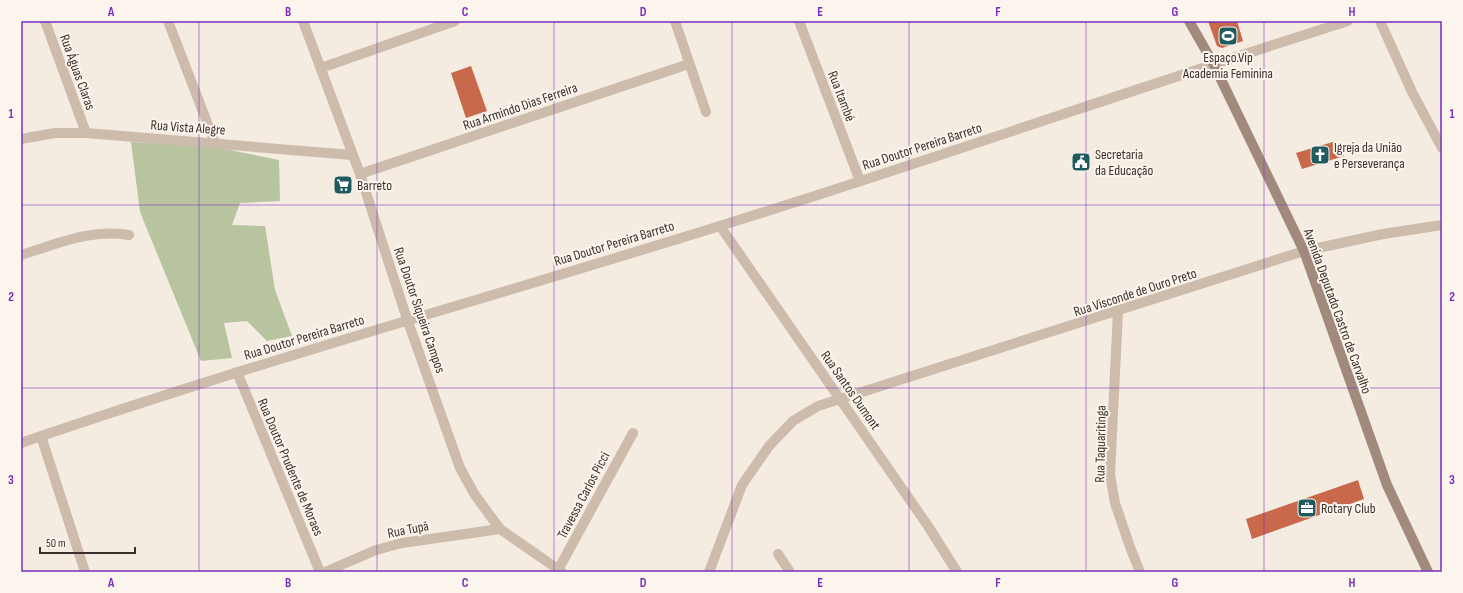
<svg xmlns="http://www.w3.org/2000/svg" width="1463" height="593" font-family="'Sofia Sans Condensed',sans-serif">
  <rect width="100%" height="100%" fill="#f4ebe1"/>
  <path fill="#b8c4a0" d="M 131,142 L 210,146 L 279,160 L 280,201 L 240,203 L 232,225 L 265,226 L 275,290 L 292,336 L 267,341 L 247,321 L 224,323 L 232,358 L 201,361 L 140,212 Z"/>
  <g fill="#c8694b">
    <path d="M 1208,21 L 1237,21 L 1243,41 L 1222,48 L 1217,46 Z"/>
    <path d="M 471,66 L 487,111 L 466,118 L 451,73 Z"/>
    <path d="M 1336,141 L 1344,156 L 1302,169 L 1296,153 Z"/>
    <path d="M 1358,480 L 1364,499 L 1252,539 L 1246,519 Z"/>
  </g>
  <g fill="none" stroke-linecap="round" stroke-linejoin="round">
    <g stroke="#cdbbac" stroke-width="10">
      <path d="M 45,21 L 86,133"/>
      <path d="M 168,21 L 215,143"/>
      <path d="M 303,21 L 360,174 L 407,319 L 460,468 L 475,495 L 500,529 L 562,572"/>
      <path d="M 675,21 L 706,112"/>
      <path d="M 799,21 L 860,181"/>
      <path d="M 1380,21 L 1412,92 L 1442,148"/>
      <path d="M 321,68 L 455,21"/>
      <path d="M 21,139 L 55,133 L 86,133 L 352,155"/>
      <path d="M 360,174 L 689,64"/>
      <path d="M 720,226 L 928,526 L 957,572"/>
      <path d="M 21,255 C 59,243 89,229 129,235"/>
      <path d="M 1118,312 L 1110,474 L 1115,503 L 1130,547 L 1140,572"/>
      <path d="M 237,372 L 320,572"/>
      <path d="M 41,436 L 85,572"/>
      <path d="M 21,443 C 253,363 489,298 723,225 C 932,160 1139,87 1348,21"/>
      <path d="M 778,554 L 790,572"/>
      <path d="M 558,570 L 633,433"/>
      <path d="M 325,572 L 376,550 L 402,543 L 500,529"/>
      <path d="M 709,572 L 742,485 L 769,446 L 793,421 L 818,406 L 1304,251 L 1383,234 L 1442,225"/>
    </g>
    <path stroke="#a18a7d" stroke-width="10" d="M 1189,21 L 1213,63 L 1304,251 L 1387,485 L 1428,572"/>
  </g>
  <path fill="none" stroke="#7b2cbf" stroke-width="1" stroke-opacity="0.55" d="M 199,21 L 199,572M 377,21 L 377,572M 554,21 L 554,572M 732,21 L 732,572M 909,21 L 909,572M 1086,21 L 1086,572M 1264,21 L 1264,572M 21,205 L 1442,205M 21,388 L 1442,388"/>
  <defs>
    <g id="stadium-square" transform="scale(1)"><rect x="-9" y="-9" width="18" height="18" rx="4" fill="#1f5a5e" stroke="#fbf5ee"/><path d="M0-5a6.5 5 0 1 0 0 10a6.5 5 0 1 0 0-10ZM-3.5-1.8h7v3.6h-7Z" fill="#fff"/></g>
    <g id="church-square" transform="scale(1)"><rect x="-9" y="-9" width="18" height="18" rx="4" fill="#1f5a5e" stroke="#fbf5ee"/><path d="M-1.2-6h2.4v3.5h3.3v2.4h-3.3V6h-2.4V-.1h-3.3v-2.4h3.3Z" fill="#fff"/></g>
    <g id="civic-square" transform="scale(1)"><rect x="-9" y="-9" width="18" height="18" rx="4" fill="#1f5a5e" stroke="#fbf5ee"/><path d="M-.6-6.5H3V-4.5H.6V-3L4-1V1h2V6H-6V1h2V-1L-.6-3ZM-1.2 2.5V6h2.4V2.5Z" fill="#fff"/></g>
    <g id="supermarket-square" transform="scale(1)"><rect x="-9" y="-9" width="18" height="18" rx="4" fill="#1f5a5e" stroke="#fbf5ee"/><path d="M-6-5.5h2.5l.6 2H6L4.5 2H-2.5L-4.4-4H-6ZM-1.5 3.2a1.3 1.3 0 1 0 .1 0ZM3 3.2a1.3 1.3 0 1 0 .1 0Z" fill="#fff"/></g>
    <g id="office-square" transform="scale(1)"><rect x="-9" y="-9" width="18" height="18" rx="4" fill="#1f5a5e" stroke="#fbf5ee"/><path d="M-6-3h4V-5.5h4V-3h4V5H-6ZM-1-4.5V-3h2v-1.5ZM-6 0V1H6V0Z" fill="#fff"/></g>
  </defs>
  <g fill-rule="evenodd">
    <use href="#stadium-square" x="1228" y="36"/>
    <use href="#church-square" x="1320" y="155"/>
    <use href="#civic-square" x="1081" y="162"/>
    <use href="#supermarket-square" x="343" y="185"/>
    <use href="#office-square" x="1307" y="508"/>
  </g>
  <g text-anchor="middle" stroke-width="4" stroke-linejoin="round" paint-order="stroke">
    <g font-size="14" fill="#3b302b" stroke="#fbf5ee" text-anchor="start">
      <text x="1228" y="62" text-anchor="middle">Espaço.Vip<tspan x="1228" dy="16">Academia Feminina</tspan></text>
      <text x="1334" y="152">Igreja da União<tspan x="1334" dy="16">e Perseverança</tspan></text>
      <text x="1095" y="159">Secretaria<tspan x="1095" dy="16">da Educação</tspan></text>
      <text x="357" y="190">Barreto</text>
      <text x="1321" y="513">Rotary Club</text>
    </g>
    <g font-size="14" fill="#3b302b" stroke="#fbf5ee">
      <text transform="translate(78 72) rotate(70)" y="5">Rua Águas Claras</text>
      <text transform="translate(842 96) rotate(69)" y="5">Rua Itambé</text>
      <text transform="translate(520 106) rotate(-19)" y="5">Rua Armindo Dias Ferreira</text>
      <text transform="translate(188 127) rotate(4)" y="5">Rua Vista Alegre</text>
      <text transform="translate(922 146) rotate(-18)" y="5">Rua Doutor Pereira Barreto</text>
      <text transform="translate(614 243) rotate(-17)" y="5">Rua Doutor Pereira Barreto</text>
      <text transform="translate(1135 292) rotate(-18)" y="5">Rua Visconde de Ouro Preto</text>
      <text transform="translate(420 310) rotate(71)" y="5">Rua Doutor Siqueira Campos</text>
      <text transform="translate(1338 311) rotate(70)" y="5">Avenida Deputado Castro de Carvalho</text>
      <text transform="translate(304 337) rotate(-17)" y="5">Rua Doutor Pereira Barreto</text>
      <text transform="translate(851 390) rotate(55)" y="5">Rua Santos Dumont</text>
      <text transform="translate(1100 444) rotate(-89)" y="5">Rua Taquaritinga</text>
      <text transform="translate(291 467) rotate(67)" y="5">Rua Doutor Prudente de Moraes</text>
      <text transform="translate(583 495) rotate(-62)" y="5">Travessa Carlos Picci</text>
      <text transform="translate(408 529) rotate(-11)" y="5">Rua Tupã</text>
    </g>
  </g>
  <rect width="1463" height="593" fill="none" stroke="#fbf5ee" stroke-width="44"/>
  <path d="M40 547v6h95v-6" fill="none" stroke="#3b302b" stroke-width="2"/>
  <text x="46" y="547" font-size="12" fill="#3b302b" stroke="#fbf5ee" stroke-width="3" paint-order="stroke">50 m</text>
  <rect x="22" y="22" width="1419" height="549" fill="none" stroke="#7b2cbf" stroke-width="1.5"/>
  <g font-size="13" text-anchor="middle" font-weight="bold" fill="#7b2cbf">
    <text x="111" y="16">A</text>
    <text x="288" y="16">B</text>
    <text x="465" y="16">C</text>
    <text x="643" y="16">D</text>
    <text x="820" y="16">E</text>
    <text x="998" y="16">F</text>
    <text x="1175" y="16">G</text>
    <text x="1352" y="16">H</text>
    <text x="11" y="118">1</text>
    <text x="1452" y="118">1</text>
    <text x="11" y="301">2</text>
    <text x="1452" y="301">2</text>
    <text x="11" y="484">3</text>
    <text x="1452" y="484">3</text>
    <text x="111" y="587">A</text>
    <text x="288" y="587">B</text>
    <text x="465" y="587">C</text>
    <text x="643" y="587">D</text>
    <text x="820" y="587">E</text>
    <text x="998" y="587">F</text>
    <text x="1175" y="587">G</text>
    <text x="1352" y="587">H</text>
  </g>
</svg>
